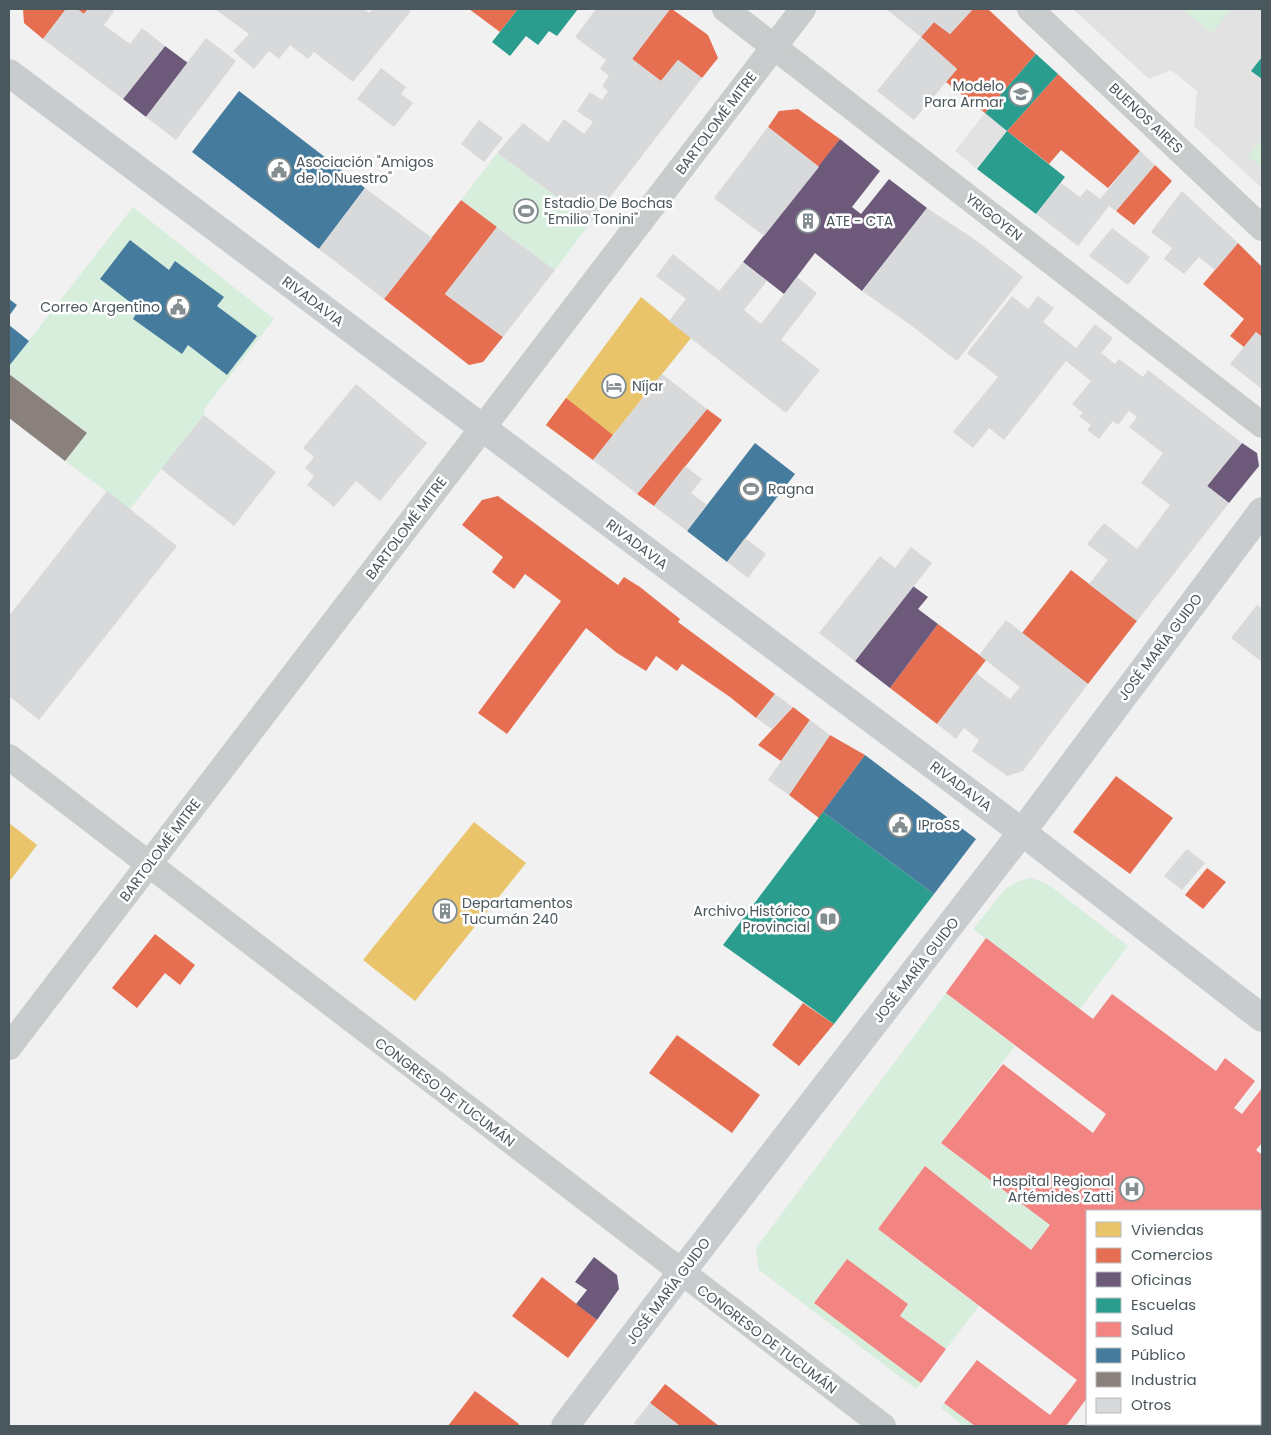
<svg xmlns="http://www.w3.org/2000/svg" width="1271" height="1435" font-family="Poppins,sans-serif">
  <rect width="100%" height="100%" fill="#f1f1f1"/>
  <g fill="#e3e2e3">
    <path d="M 1073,9 L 1262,9 L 1262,188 L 1194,126 L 1197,91 L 1171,70 L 1149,79 Z"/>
    <path d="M 1036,54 L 1058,74 L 1007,131 L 977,169 L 955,151 L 985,113 Z"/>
  </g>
  <g fill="#d8eedc">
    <path d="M 1182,9 L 1231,9 L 1212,33 Z"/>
    <path d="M 1262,139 L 1262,168 L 1248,156 Z"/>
    <path d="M 497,153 L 591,222 L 555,270 L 461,200 Z"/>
    <path d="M 133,207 L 274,319 L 205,408 L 204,415 L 130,509 L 65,461 L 87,433 L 9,374 L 9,366 Z"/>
    <path d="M 1032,878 L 1049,885 L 1128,946 L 1079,1010 L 973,929 L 1006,888 L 1019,881 Z"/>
    <path d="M 946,993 L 1015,1046 L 941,1143 L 1050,1225 L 1031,1250 L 925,1166 L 878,1229 L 979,1306 L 946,1349 L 900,1316 L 908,1304 L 847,1260 L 814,1303 L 921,1383 L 916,1389 L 759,1270 L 756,1248 Z"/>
    <path d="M 944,1403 L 975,1426 L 964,1426 L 941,1408 Z"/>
    <path d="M 1172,1424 L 1210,1424 L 1208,1426 L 1170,1426 Z"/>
  </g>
  <g fill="#e9c46a">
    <path d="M 641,297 L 691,338 L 593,460 L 546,425 Z"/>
    <path d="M 474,822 L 526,863 L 415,1001 L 363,960 Z"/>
    <path d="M 9,823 L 37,845 L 9,882 Z"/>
  </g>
  <g fill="#e76f51">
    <path d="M 23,9 L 66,9 L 43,39 L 24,23 Z"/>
    <path d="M 77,9 L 88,9 L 84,14 Z"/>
    <path d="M 469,9 L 518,9 L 500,32 Z"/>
    <path d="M 670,9 L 672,9 L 708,35 L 718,58 L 702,78 L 678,60 L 661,81 L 632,59 Z"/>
    <path d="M 973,9 L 988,9 L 1036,54 L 985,113 L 946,82 L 957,69 L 921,37 L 934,22 L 950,34 Z"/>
    <path d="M 1058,74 L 1140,151 L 1108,188 L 1061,150 L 1049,164 L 1007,131 Z"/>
    <path d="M 798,109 L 840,139 L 819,167 L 768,127 L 779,111 Z"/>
    <path d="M 1155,165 L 1172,181 L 1134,225 L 1116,211 Z"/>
    <path d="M 461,200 L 497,227 L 445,294 L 503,337 L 483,362 L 469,365 L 384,299 Z"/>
    <path d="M 1238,243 L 1262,267 L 1262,337 L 1256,332 L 1244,347 L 1230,336 L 1244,319 L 1203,284 Z"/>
    <path d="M 566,398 L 613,435 L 593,460 L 546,425 Z"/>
    <path d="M 707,409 L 722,420 L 654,506 L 637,494 Z"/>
    <path d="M 498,496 L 618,585 L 624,577 L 640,587 L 680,619 L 678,622 L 775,694 L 756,718 L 730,697 L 682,664 L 677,671 L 656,656 L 646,671 L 617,653 L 586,628 L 507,734 L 478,713 L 561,601 L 525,574 L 514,589 L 492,572 L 503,557 L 462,525 L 482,500 Z"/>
    <path d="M 1071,570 L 1137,621 L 1088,684 L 1022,633 Z"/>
    <path d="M 938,624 L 986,660 L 937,724 L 890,688 Z"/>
    <path d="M 793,707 L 810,720 L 781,761 L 758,745 Z"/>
    <path d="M 830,735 L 865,755 L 819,818 L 789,795 Z"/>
    <path d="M 1116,776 L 1173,818 L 1130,874 L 1073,832 Z"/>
    <path d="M 1207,868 L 1226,882 L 1203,909 L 1185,895 Z"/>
    <path d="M 155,934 L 195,965 L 180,985 L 165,973 L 137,1008 L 112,988 Z"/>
    <path d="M 803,1003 L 834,1024 L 799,1066 L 772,1045 Z"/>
    <path d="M 677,1035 L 760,1095 L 732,1133 L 649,1073 Z"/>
    <path d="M 542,1277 L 597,1320 L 568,1358 L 512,1316 Z"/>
    <path d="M 665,1384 L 719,1426 L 680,1426 L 650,1403 Z"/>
    <path d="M 475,1391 L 519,1424 L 518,1426 L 448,1426 Z"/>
  </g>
  <g fill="#6d597a">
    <path d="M 165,46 L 188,63 L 146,117 L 123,99 Z"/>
    <path d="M 840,139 L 880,171 L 852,207 L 861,214 L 889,179 L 927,208 L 862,291 L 815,253 L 784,294 L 743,262 Z"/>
    <path d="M 1242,443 L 1257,453 L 1259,466 L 1229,503 L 1207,486 Z"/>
    <path d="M 913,586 L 928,597 L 918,609 L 938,624 L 890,688 L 855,661 Z"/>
    <path d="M 594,1257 L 617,1275 L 619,1289 L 597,1320 L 576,1304 L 587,1290 L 575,1282 Z"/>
  </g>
  <g fill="#2a9d8f">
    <path d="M 518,9 L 578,9 L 557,36 L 549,31 L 538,45 L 526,36 L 510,56 L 492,42 Z"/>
    <path d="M 1036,54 L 1058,74 L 1007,131 L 1065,177 L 1036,214 L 977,169 L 1007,131 L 985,113 Z"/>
    <path d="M 1262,57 L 1262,79 L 1251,71 Z"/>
    <path d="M 823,812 L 934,894 L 834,1024 L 723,945 Z"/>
  </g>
  <g fill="#f28482">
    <path d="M 986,938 L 1093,1019 L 1112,994 L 1216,1071 L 1225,1058 L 1255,1081 L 1234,1108 L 1242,1114 L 1262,1088 L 1262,1143 L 1256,1150 L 1262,1155 L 1262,1372 L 1260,1375 L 1260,1211 L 1087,1211 L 1087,1398 L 1066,1426 L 975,1426 L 944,1403 L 977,1360 L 1050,1415 L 1077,1380 L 878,1229 L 925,1166 L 1031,1250 L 1050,1225 L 941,1143 L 1003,1064 L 1093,1133 L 1106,1114 L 946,993 Z"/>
    <path d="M 847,1259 L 908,1304 L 900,1316 L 946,1349 L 921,1383 L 814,1303 Z"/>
    <path d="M 1137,1424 L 1172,1424 L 1170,1426 L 1140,1426 Z"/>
  </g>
  <g fill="#457b9d">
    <path d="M 239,91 L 365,188 L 319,249 L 192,152 Z"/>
    <path d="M 130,240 L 169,270 L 175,261 L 224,297 L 217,306 L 257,336 L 227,375 L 188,345 L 182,354 L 133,319 L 139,309 L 100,279 Z"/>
    <path d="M 9,299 L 17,305 L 9,316 Z"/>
    <path d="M 9,325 L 29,341 L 9,366 Z"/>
    <path d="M 755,443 L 795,474 L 727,562 L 687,531 Z"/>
    <path d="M 865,755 L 976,839 L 934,894 L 823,812 Z"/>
  </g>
  <path fill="#8a817c" d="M 9,374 L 87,433 L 65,461 L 9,418 Z"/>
  <g fill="#d7d9da">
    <path d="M 66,9 L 77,9 L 84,14 L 88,9 L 111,9 L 114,11 L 104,25 L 130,44 L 142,28 L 165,46 L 123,99 L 43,39 Z"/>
    <path d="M 215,9 L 364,9 L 369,13 L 373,9 L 408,9 L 411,11 L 353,82 L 314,52 L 308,59 L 290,45 L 279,59 L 269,51 L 254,69 L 233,51 L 249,34 Z"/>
    <path d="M 596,9 L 670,9 L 632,59 L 661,81 L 678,60 L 702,78 L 591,222 L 497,153 L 523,123 L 548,142 L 564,119 L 584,134 L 593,122 L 577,111 L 590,92 L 602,100 L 608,91 L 602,86 L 609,76 L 600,69 L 606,60 L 575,37 Z"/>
    <path d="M 886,9 L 973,9 L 950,34 L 934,22 L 921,37 Z"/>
    <path d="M 921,37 L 957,69 L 914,120 L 877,91 Z"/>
    <path d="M 206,38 L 236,61 L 176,140 L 146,117 Z"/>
    <path d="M 381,68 L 406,87 L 401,94 L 413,103 L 394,127 L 357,99 Z"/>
    <path d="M 479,120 L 503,138 L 484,162 L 461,144 Z"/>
    <path d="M 768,127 L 819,167 L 764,236 L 714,198 Z"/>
    <path d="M 1140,151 L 1155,165 L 1116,211 L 1109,206 L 1078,246 L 1036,214 L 1061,183 L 1080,197 L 1087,189 L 1100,199 Z"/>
    <path d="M 365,188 L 432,238 L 384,299 L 319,249 Z"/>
    <path d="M 1182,191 L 1238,243 L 1215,270 L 1199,257 L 1184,274 L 1164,259 L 1172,248 L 1151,232 Z"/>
    <path d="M 927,208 L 977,241 L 1023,277 L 957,361 L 912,326 L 862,291 Z"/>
    <path d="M 497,227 L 555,270 L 503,337 L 445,294 Z"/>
    <path d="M 1112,228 L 1150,257 L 1128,285 L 1089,256 Z"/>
    <path d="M 673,254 L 719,291 L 743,262 L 767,281 L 744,310 L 761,324 L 797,277 L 817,293 L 781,340 L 820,370 L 786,413 L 669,321 L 686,299 L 656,276 Z"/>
    <path d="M 1012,296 L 1028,309 L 1038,296 L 1054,308 L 1043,322 L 1076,348 L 1095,324 L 1113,338 L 1101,353 L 1115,364 L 1119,359 L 1143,377 L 1148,370 L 1242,443 L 1207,486 L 1229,503 L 1137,621 L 1089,584 L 1108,560 L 1087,544 L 1104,523 L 1137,549 L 1170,505 L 1141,483 L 1163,453 L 1129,427 L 1137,417 L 1129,411 L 1118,425 L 1113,421 L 1099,439 L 1087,430 L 1091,425 L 1079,416 L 1083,413 L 1072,404 L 1091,381 L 1066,361 L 1004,440 L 989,428 L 973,448 L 953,432 L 998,377 L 967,353 Z"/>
    <path d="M 1256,332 L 1262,337 L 1262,389 L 1230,364 Z"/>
    <path d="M 662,374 L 707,409 L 637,494 L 593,460 Z"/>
    <path d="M 356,384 L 427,443 L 380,501 L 356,481 L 334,507 L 307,485 L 314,476 L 305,468 L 314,457 L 303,448 Z"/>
    <path d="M 204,415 L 276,472 L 234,526 L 161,469 Z"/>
    <path d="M 685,466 L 702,479 L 691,493 L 707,505 L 687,531 L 654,506 Z"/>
    <path d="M 107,491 L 177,546 L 39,720 L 9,696 L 9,616 Z"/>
    <path d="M 745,538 L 766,554 L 748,578 L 727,562 Z"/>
    <path d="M 911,547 L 932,563 L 855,661 L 819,633 L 880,556 L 895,568 Z"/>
    <path d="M 1257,605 L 1262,609 L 1262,662 L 1231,638 Z"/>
    <path d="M 1006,620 L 1088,684 L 1023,771 L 1007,776 L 972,751 L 979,740 L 964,728 L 956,739 L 937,724 L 976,673 L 1010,699 L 1020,687 L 979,655 Z"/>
    <path d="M 775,694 L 793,707 L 772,729 L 756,718 Z"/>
    <path d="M 810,720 L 830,735 L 789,795 L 768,780 Z"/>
    <path d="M 1187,849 L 1205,863 L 1182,890 L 1164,876 Z"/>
    <path d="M 650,1403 L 680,1426 L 638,1426 L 634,1423 Z"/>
  </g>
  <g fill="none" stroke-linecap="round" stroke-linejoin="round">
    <g stroke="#c9cccc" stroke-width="26">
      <path d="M 725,9 L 1262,425"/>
      <path d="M 1030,9 L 1262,228"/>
      <path d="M 9,757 L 883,1426"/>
      <path d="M 9,1047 L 803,9"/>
    </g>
    <g stroke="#c9ccce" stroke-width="28">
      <path d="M 9,73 L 1022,832 L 1262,1018"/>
      <path d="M 565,1426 L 681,1273 L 1022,832 L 1262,511"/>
    </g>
  </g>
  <defs>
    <g id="school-ring" transform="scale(1.25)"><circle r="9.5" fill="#fff" stroke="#848d90" stroke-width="1.5"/><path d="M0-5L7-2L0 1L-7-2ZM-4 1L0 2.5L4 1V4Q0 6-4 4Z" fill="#848d90"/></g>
    <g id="civic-ring" transform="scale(1.25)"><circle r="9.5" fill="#fff" stroke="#848d90" stroke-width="1.5"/><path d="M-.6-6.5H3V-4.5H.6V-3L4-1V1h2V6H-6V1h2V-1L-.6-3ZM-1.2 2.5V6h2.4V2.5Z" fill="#848d90"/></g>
    <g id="stadium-ring" transform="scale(1.25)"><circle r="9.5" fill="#fff" stroke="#848d90" stroke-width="1.5"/><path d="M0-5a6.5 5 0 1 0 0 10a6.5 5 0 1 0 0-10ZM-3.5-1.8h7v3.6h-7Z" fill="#848d90"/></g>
    <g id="building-ring" transform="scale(1.25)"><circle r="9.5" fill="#fff" stroke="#848d90" stroke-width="1.5"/><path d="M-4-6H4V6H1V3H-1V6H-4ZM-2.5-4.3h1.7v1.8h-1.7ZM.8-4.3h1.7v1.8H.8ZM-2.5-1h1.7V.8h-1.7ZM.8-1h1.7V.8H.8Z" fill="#848d90"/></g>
    <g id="hotel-ring" transform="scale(1.25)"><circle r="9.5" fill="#fff" stroke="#848d90" stroke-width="1.5"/><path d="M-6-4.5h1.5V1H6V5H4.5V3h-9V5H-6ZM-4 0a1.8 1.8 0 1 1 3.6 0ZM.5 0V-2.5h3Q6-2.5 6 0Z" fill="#848d90"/></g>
    <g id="library-ring" transform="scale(1.25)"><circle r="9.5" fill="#fff" stroke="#848d90" stroke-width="1.5"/><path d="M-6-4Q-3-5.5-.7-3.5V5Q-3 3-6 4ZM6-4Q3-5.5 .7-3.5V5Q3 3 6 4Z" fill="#848d90"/></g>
    <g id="hospital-ring" transform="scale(1.25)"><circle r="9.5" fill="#fff" stroke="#848d90" stroke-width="1.5"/><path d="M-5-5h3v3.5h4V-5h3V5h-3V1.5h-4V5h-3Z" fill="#848d90"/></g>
  </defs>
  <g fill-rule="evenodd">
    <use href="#school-ring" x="1021" y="94"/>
    <use href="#civic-ring" x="279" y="170"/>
    <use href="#stadium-ring" x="526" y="211"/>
    <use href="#building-ring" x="808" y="221"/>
    <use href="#civic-ring" x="178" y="307"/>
    <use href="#hotel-ring" x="614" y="386"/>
    <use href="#stadium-ring" x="751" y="489"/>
    <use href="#civic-ring" x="900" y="825"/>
    <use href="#building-ring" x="445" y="911"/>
    <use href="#library-ring" x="828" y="919"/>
    <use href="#hospital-ring" x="1132" y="1189"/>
  </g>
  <g text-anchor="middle" stroke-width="5" stroke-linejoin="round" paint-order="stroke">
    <g font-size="14" fill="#4a575c" stroke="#fff" text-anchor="start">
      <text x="1004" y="91" text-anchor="end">Modelo<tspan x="1004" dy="16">Para Armar</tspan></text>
      <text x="296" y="167">Asociación "Amigos<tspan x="296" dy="16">de lo Nuestro"</tspan></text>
      <text x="544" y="208">Estadio De Bochas<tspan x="544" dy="16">"Emilio Tonini"</tspan></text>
      <text x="826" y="226">ATE - CTA</text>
      <text x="160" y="312" text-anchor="end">Correo Argentino</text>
      <text x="632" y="391">Níjar</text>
      <text x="768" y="494">Ragna</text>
      <text x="918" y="830">IProSS</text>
      <text x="462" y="908">Departamentos<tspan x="462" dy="16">Tucumán 240</tspan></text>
      <text x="810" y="916" text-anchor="end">Archivo Histórico<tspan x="810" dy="16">Provincial</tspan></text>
      <text x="1114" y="1186" text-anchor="end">Hospital Regional<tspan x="1114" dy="16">Artémides Zatti</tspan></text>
    </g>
    <g font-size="14" fill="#4a575c" stroke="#fff">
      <text transform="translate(1146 118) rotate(43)" y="5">BUENOS AIRES</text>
      <text transform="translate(716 123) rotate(-53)" y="5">BARTOLOMÉ MITRE</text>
      <text transform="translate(994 217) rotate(38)" y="5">YRIGOYEN</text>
      <text transform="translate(313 301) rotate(37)" y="5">RIVADAVIA</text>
      <text transform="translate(406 528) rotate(-53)" y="5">BARTOLOMÉ MITRE</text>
      <text transform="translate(637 544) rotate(37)" y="5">RIVADAVIA</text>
      <text transform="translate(1160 647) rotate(-53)" y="5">JOSÉ MARÍA GUIDO</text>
      <text transform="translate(961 786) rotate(37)" y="5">RIVADAVIA</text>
      <text transform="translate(160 850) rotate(-53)" y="5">BARTOLOMÉ MITRE</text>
      <text transform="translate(916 970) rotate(-52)" y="5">JOSÉ MARÍA GUIDO</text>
      <text transform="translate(445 1092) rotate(37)" y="5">CONGRESO DE TUCUMÁN</text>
      <text transform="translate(668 1291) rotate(-53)" y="5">JOSÉ MARÍA GUIDO</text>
      <text transform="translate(767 1339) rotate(37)" y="5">CONGRESO DE TUCUMÁN</text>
    </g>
  </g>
  <rect width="1271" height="1435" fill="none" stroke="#4a575c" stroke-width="20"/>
  <rect x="1086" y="1210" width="175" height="215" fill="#ffffff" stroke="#b7bcbe"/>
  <rect x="1096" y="1222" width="25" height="15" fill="#e9c46a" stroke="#b7bcbe"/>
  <text x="1131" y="1235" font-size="15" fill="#4a575c">Viviendas</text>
  <rect x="1096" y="1248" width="25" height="15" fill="#e76f51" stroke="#b7bcbe"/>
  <text x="1131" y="1260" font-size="15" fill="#4a575c">Comercios</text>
  <rect x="1096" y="1272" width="25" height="15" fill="#6d597a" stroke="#b7bcbe"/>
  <text x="1131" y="1285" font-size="15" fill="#4a575c">Oficinas</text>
  <rect x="1096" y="1298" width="25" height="15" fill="#2a9d8f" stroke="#b7bcbe"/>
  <text x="1131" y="1310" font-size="15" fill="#4a575c">Escuelas</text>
  <rect x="1096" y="1322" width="25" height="15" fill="#f28482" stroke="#b7bcbe"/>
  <text x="1131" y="1335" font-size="15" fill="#4a575c">Salud</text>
  <rect x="1096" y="1348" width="25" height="15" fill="#457b9d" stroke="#b7bcbe"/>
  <text x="1131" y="1360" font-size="15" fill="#4a575c">Público</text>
  <rect x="1096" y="1372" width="25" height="15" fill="#8a817c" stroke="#b7bcbe"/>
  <text x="1131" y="1385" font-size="15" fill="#4a575c">Industria</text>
  <rect x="1096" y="1398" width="25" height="15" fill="#d7d9da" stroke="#b7bcbe"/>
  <text x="1131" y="1410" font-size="15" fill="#4a575c">Otros</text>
</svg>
